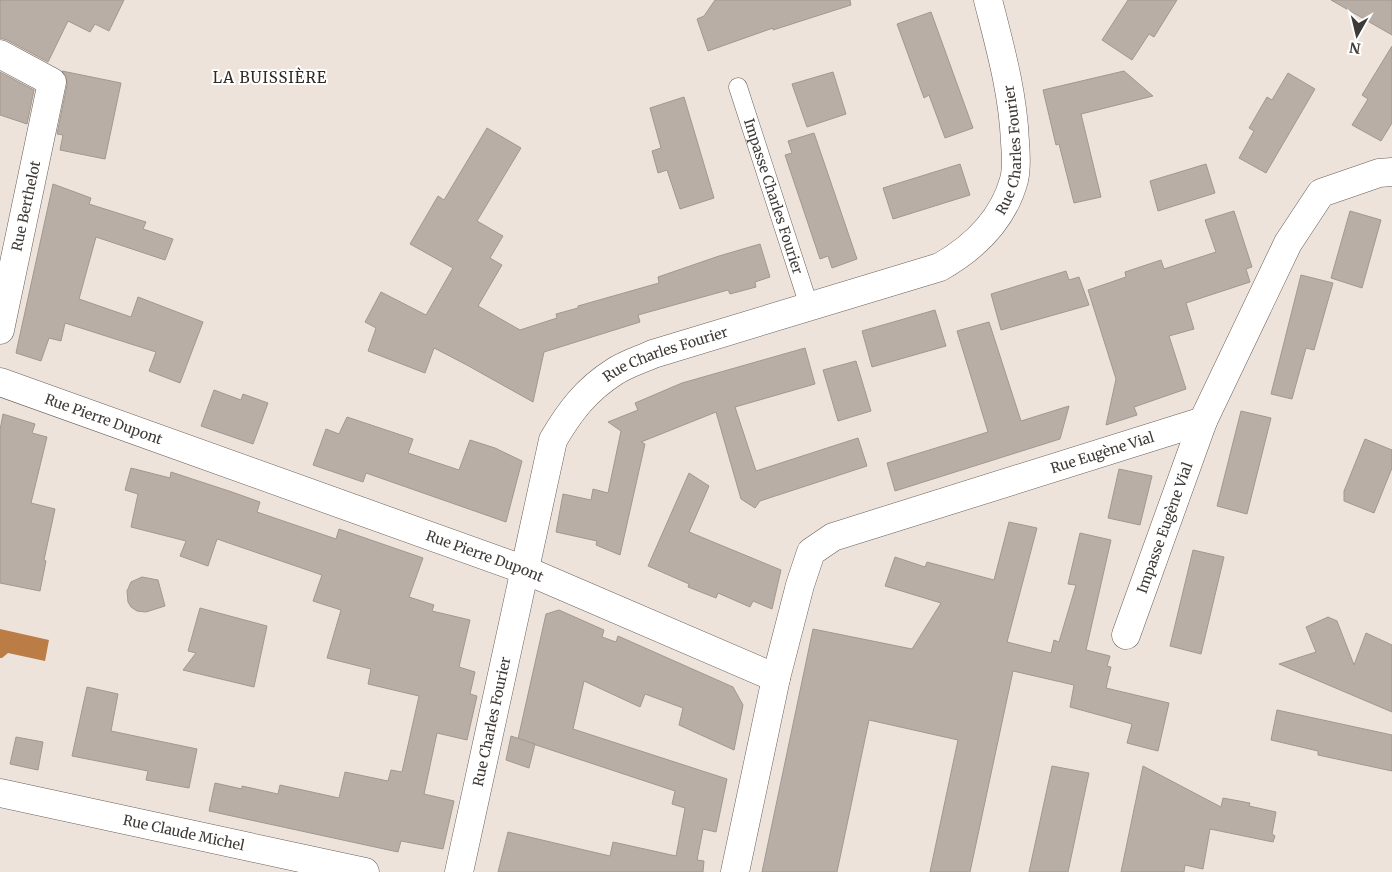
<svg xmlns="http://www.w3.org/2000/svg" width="1392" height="872" font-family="Merriweather,serif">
  <rect width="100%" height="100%" fill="#eee3db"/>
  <path fill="#bb7c46" d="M 0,629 L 49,640 L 45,661 L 8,653 L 2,658 L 0,658 Z"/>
  <g fill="#b8aea6" stroke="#a19890">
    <path d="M 0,0 L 124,0 L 109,31 L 95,24 L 90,32 L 68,21 L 48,62 L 7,40 L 0,38 Z"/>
    <path d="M 715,0 L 850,0 L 851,5 L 773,30 L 773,28 L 708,51 L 697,19 L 704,16 Z"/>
    <path d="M 1128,0 L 1177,0 L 1154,37 L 1149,34 L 1132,60 L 1102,40 Z"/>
    <path d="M 1331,0 L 1392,0 L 1392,35 Z"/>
    <path d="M 931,12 L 973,128 L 945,138 L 929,95 L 924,98 L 897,24 Z"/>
    <path d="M 1392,46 L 1392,123 L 1381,141 L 1352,125 L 1368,99 L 1362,95 Z"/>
    <path d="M 62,71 L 121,83 L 105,159 L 60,150 L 63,135 L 57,134 L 67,85 L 66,76 Z"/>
    <path d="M 1124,71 L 1153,96 L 1081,114 L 1101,197 L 1074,203 L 1059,144 L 1056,145 L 1043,90 Z"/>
    <path d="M 0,72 L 34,90 L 27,124 L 0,115 Z"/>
    <path d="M 833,72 L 846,114 L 807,127 L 792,84 Z"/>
    <path d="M 1288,73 L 1315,89 L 1266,173 L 1239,158 L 1254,131 L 1249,128 L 1267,97 L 1272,100 Z"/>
    <path d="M 684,97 L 714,198 L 680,209 L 667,170 L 658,173 L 652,151 L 661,148 L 650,108 Z"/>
    <path d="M 487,128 L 521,148 L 477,221 L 503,236 L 490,258 L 502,265 L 478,306 L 520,330 L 557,318 L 556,314 L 578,308 L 578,306 L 659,283 L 658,277 L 719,256 L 760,244 L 770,277 L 755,282 L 756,287 L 730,294 L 728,290 L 638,315 L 640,322 L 544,352 L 533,402 L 465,364 L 434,348 L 425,373 L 368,351 L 376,328 L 365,322 L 381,292 L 426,315 L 453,268 L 410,244 L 438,196 L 444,200 Z"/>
    <path d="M 814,133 L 857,259 L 832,268 L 828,256 L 820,259 L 785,155 L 792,153 L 788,141 Z"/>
    <path d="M 960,164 L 970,195 L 893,219 L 883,188 Z"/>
    <path d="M 1206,164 L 1215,193 L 1158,211 L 1150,181 Z"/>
    <path d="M 53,184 L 91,198 L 89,204 L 146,222 L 143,229 L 173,239 L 165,260 L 96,237 L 79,299 L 131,317 L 138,297 L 203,322 L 180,383 L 149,371 L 156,352 L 65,323 L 61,341 L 49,338 L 41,361 L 16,353 Z"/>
    <path d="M 1234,211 L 1252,267 L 1246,269 L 1250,282 L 1186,303 L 1194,329 L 1169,336 L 1186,389 L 1134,407 L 1137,415 L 1106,425 L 1116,379 L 1088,290 L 1126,277 L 1125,272 L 1161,260 L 1164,269 L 1216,252 L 1205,220 Z"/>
    <path d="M 1350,211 L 1381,220 L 1362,288 L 1331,278 Z"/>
    <path d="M 1066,271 L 1069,280 L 1079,277 L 1089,305 L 1001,330 L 991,294 Z"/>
    <path d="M 1301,275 L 1333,283 L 1314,350 L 1306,348 L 1292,399 L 1271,394 Z"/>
    <path d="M 935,310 L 946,346 L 872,367 L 862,331 Z"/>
    <path d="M 989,322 L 1021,421 L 1069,406 L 1060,439 L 895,491 L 887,463 L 988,432 L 957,331 Z"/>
    <path d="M 805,348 L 815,384 L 735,407 L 756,471 L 858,438 L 867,466 L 760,501 L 755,508 L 741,499 L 716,412 L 641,442 L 645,444 L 620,555 L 596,545 L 597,541 L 556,532 L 563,494 L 591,500 L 593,489 L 608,493 L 621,431 L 608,422 L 638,410 L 635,403 L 682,383 Z"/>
    <path d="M 856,361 L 871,411 L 838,421 L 823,370 Z"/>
    <path d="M 214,390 L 241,400 L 243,394 L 268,403 L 253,444 L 201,426 Z"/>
    <path d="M 1241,411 L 1271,418 L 1247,514 L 1217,506 Z"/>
    <path d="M 3,414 L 35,424 L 32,433 L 47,437 L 31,503 L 55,509 L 44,560 L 46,561 L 40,591 L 0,583 L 0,430 Z"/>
    <path d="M 347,417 L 413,439 L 408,453 L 459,470 L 470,440 L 495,448 L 522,461 L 506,522 L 366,473 L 363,482 L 313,465 L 326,429 L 339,434 Z"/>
    <path d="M 1365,439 L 1392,450 L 1392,468 L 1374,513 L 1344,501 L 1344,491 Z"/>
    <path d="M 131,468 L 170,478 L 171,472 L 232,492 L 260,502 L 257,512 L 336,539 L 339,529 L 423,558 L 409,597 L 434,605 L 432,611 L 470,620 L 459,667 L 475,672 L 470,694 L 477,696 L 467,740 L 437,733 L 424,794 L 454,801 L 443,849 L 401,841 L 398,852 L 209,811 L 215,783 L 242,789 L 242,786 L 278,794 L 280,785 L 339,798 L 345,772 L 388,781 L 391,770 L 402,772 L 419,696 L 368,684 L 371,669 L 327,658 L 341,610 L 313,601 L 322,575 L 217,539 L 208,566 L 180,556 L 186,541 L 131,527 L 138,494 L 125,490 Z"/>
    <path d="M 1119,469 L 1152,476 L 1140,525 L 1108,518 Z"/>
    <path d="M 689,473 L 709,486 L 689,532 L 781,570 L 772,609 L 753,601 L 750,607 L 718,593 L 716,598 L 688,587 L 689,584 L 648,566 Z"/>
    <path d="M 1009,522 L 1037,528 L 1007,642 L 1051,653 L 1054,640 L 1059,642 L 1076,585 L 1068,584 L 1080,533 L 1111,540 L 1086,650 L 1110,656 L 1107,666 L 1111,667 L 1106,688 L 1169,703 L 1158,751 L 1127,743 L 1132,724 L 1070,707 L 1074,685 L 1013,671 L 970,872 L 930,872 L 958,740 L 869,720 L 837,872 L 762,872 L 813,629 L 912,649 L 941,603 L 885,586 L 895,557 L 925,567 L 927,562 L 994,580 Z"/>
    <path d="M 1193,550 L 1224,557 L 1201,654 L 1170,646 Z"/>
    <path d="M 142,577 L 158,580 L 165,606 L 146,612 L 137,611 L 131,607 L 128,602 L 127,591 L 131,582 Z"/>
    <path d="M 200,608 L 267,626 L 254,687 L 183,670 L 196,653 L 188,651 Z"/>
    <path d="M 559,610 L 604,630 L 602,637 L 616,642 L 618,636 L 733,687 L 743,705 L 734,750 L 679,725 L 683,708 L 645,694 L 640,707 L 584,681 L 573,729 L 727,779 L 716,832 L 703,829 L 697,860 L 704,861 L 703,872 L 498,872 L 508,832 L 610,856 L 613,842 L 676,856 L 685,808 L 672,804 L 675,791 L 518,739 L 546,614 Z"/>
    <path d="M 1328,617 L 1337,621 L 1354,665 L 1366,633 L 1392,645 L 1392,712 L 1279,664 L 1316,652 L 1306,627 Z"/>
    <path d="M 87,687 L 118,694 L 111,731 L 197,749 L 189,788 L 146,780 L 148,771 L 72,756 Z"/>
    <path d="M 1277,710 L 1392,735 L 1392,771 L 1318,755 L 1318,751 L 1271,740 Z"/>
    <path d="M 511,736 L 535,744 L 529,768 L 506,760 Z"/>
    <path d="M 16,737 L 43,742 L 38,770 L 10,764 Z"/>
    <path d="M 1052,766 L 1089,773 L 1068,872 L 1029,872 Z"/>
    <path d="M 1143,766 L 1221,807 L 1223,798 L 1250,803 L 1249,806 L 1276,812 L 1272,834 L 1275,836 L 1273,842 L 1210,829 L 1203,869 L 1185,865 L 1184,872 L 1121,872 Z"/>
  </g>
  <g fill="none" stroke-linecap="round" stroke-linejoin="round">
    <g stroke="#685e57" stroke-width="19">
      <g id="service">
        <path id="s1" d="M 738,87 L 809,306"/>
      </g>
    </g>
    <g stroke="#685e57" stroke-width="29">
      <g id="minor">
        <path d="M 0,54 L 52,82 L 0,330"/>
        <path id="s2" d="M 0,382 L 525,570 L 776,678"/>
        <path id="s3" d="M 1126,635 L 1203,421"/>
        <path id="s4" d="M 0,793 L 365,872"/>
        <path id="s5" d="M 459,872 L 553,440 C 570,411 586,390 614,372 C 626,364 640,360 653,354 L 940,267 C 975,247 1003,220 1014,180 C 1017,168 1016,154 1015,142 C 1013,93 1000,47 988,0"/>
        <path id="s6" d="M 735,872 L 776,678 L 800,585 L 811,552 L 833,537 L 1203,421 L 1288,243 L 1321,193 L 1379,173 L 1392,172"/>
      </g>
    </g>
    <use href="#service" stroke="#fff" stroke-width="18"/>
    <use href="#minor" stroke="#fff" stroke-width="28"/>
  </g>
  <g text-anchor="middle" stroke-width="4" stroke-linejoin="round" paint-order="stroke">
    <g font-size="14" fill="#3e3a37" stroke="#fff">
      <text dy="5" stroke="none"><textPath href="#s5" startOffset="1024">Rue Charles Fourier</textPath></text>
      <text dy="5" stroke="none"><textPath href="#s1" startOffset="115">Impasse Charles Fourier</textPath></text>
      <text transform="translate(26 206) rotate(-78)" y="5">Rue Berthelot</text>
      <text dy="5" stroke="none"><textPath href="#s5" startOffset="589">Rue Charles Fourier</textPath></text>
      <text dy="5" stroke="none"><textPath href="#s2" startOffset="110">Rue Pierre Dupont</textPath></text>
      <text dy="5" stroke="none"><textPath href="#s6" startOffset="638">Rue Eugène Vial</textPath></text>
      <text dy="5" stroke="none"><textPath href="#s3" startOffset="114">Impasse Eugène Vial</textPath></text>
      <text dy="5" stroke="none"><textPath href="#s2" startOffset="515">Rue Pierre Dupont</textPath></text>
      <text dy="5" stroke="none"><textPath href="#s5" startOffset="154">Rue Charles Fourier</textPath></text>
      <text dy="5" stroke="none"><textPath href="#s4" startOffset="188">Rue Claude Michel</textPath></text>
    </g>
    <g font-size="15" letter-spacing="1" fill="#312923" stroke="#fff">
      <text x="270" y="83">LA BUISSIÈRE</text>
    </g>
  </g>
  <g transform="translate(1357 35) rotate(188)" stroke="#ffffff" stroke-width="4" paint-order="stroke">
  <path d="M0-4L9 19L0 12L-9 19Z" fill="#3e3a37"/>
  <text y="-8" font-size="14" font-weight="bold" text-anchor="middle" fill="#3e3a37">N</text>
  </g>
</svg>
